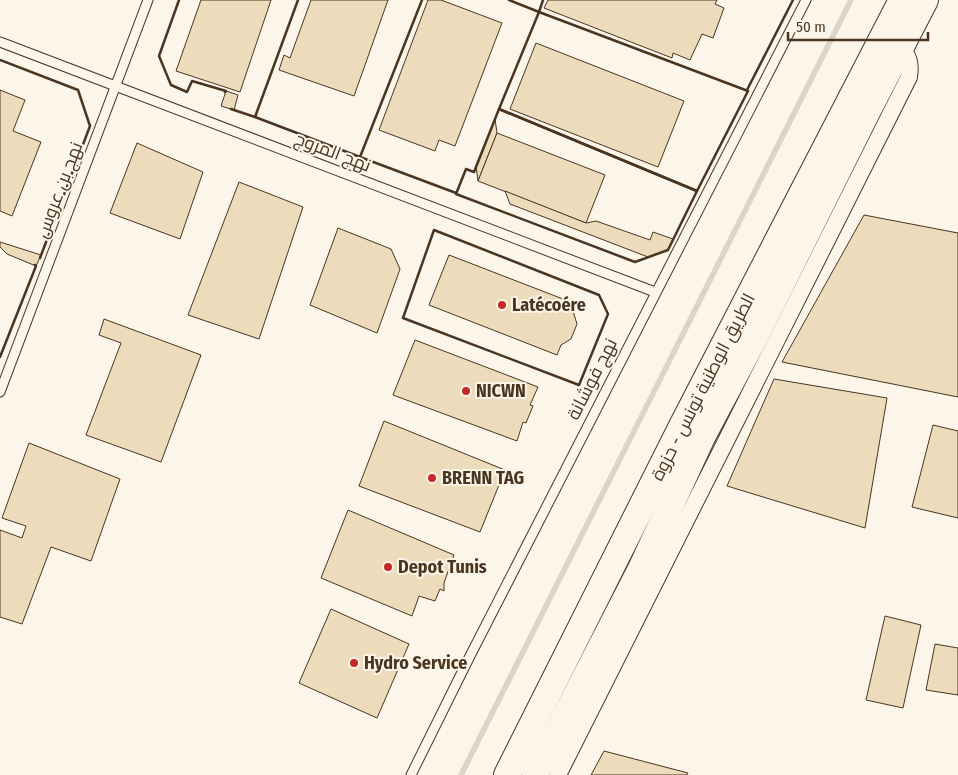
<svg xmlns="http://www.w3.org/2000/svg" width="958" height="775" font-family="'Fira Sans Condensed',Cairo,sans-serif">
  <rect width="100%" height="100%" fill="#fbf6e9"/>
  <g fill="none" stroke-linecap="round" stroke-linejoin="round">
    <path stroke="#dcd4c6" stroke-width="5.5" d="M 461,775 L 851,0"/>
  </g>
  <g fill="#ecdcbc" stroke="#4a3520">
    <path d="M 201,0 L 271,0 L 240,92 L 176,71 Z"/>
    <path d="M 311,0 L 388,0 L 354,96 L 279,70 L 284,55 L 290,58 Z"/>
    <path d="M 428,0 L 441,0 L 502,23 L 455,146 L 439,140 L 435,151 L 379,130 Z"/>
    <path d="M 548,0 L 717,0 L 715,4 L 724,8 L 713,38 L 702,34 L 690,60 L 673,53 L 672,58 L 544,8 Z"/>
    <path d="M 536,43 L 684,101 L 658,167 L 510,109 Z"/>
    <path d="M 0,90 L 25,100 L 13,131 L 41,142 L 12,216 L 0,211 Z"/>
    <path d="M 226,91 L 238,95 L 234,110 L 221,106 Z"/>
    <path d="M 495,119 L 497,133 L 478,181 L 476,166 Z"/>
    <path d="M 497,133 L 605,175 L 586,223 L 478,181 Z"/>
    <path d="M 137,143 L 203,172 L 180,239 L 110,213 Z"/>
    <path d="M 239,182 L 303,207 L 259,339 L 188,315 Z"/>
    <path d="M 505,191 L 586,223 L 596,221 L 650,240 L 653,232 L 673,239 L 668,250 L 648,257 L 510,204 Z"/>
    <path d="M 864,215 L 958,233 L 958,397 L 782,362 Z"/>
    <path d="M 338,228 L 391,249 L 400,269 L 377,333 L 310,305 Z"/>
    <path d="M 0,242 L 41,255 L 36,266 L 7,254 L 0,247 Z"/>
    <path d="M 449,255 L 576,304 L 573,311 L 577,324 L 571,339 L 561,345 L 557,355 L 429,305 Z"/>
    <path d="M 104,319 L 201,355 L 161,462 L 86,435 L 121,343 L 99,335 Z"/>
    <path d="M 415,340 L 538,387 L 530,405 L 533,406 L 526,423 L 523,422 L 517,441 L 393,395 Z"/>
    <path d="M 774,379 L 887,398 L 865,528 L 727,486 Z"/>
    <path d="M 384,421 L 505,470 L 480,532 L 359,486 Z"/>
    <path d="M 933,425 L 958,431 L 958,518 L 912,507 Z"/>
    <path d="M 29,443 L 120,479 L 91,561 L 51,547 L 22,624 L 0,617 L 0,530 L 22,538 L 26,526 L 2,518 Z"/>
    <path d="M 348,510 L 454,555 L 444,583 L 444,591 L 440,589 L 435,601 L 419,596 L 412,616 L 321,578 Z"/>
    <path d="M 331,609 L 409,644 L 377,718 L 299,683 Z"/>
    <path d="M 885,616 L 921,625 L 903,708 L 866,700 Z"/>
    <path d="M 935,644 L 958,648 L 958,695 L 926,690 Z"/>
    <path d="M 604,751 L 688,773 L 687,775 L 591,775 Z"/>
  </g>
  <g fill="none" stroke-linecap="round" stroke-linejoin="round">
    <g stroke="#4a3520" stroke-width="11">
      <g id="lane">
        <path d="M 0,42 L 655,292"/>
        <path d="M 0,392 L 148,0"/>
        <path d="M 411,775 L 469,658 L 806,0"/>
      </g>
    </g>
    <g stroke="#4a3520" stroke-width="18">
      <path id="street" d="M 558,775 L 909,77 C 911,64 909,57 901,46"/>
    </g>
    <g stroke="#4a3520" stroke-width="28">
      <g id="primary">
        <path d="M 507,775 L 682,426 L 902,0"/>
        <path d="M 535,775 L 641,569 L 702,437 L 755,337 L 866,114 L 925,0"/>
      </g>
    </g>
    <use href="#lane" stroke="#fbf6e9" stroke-width="9"/>
    <use href="#street" stroke="#fbf6e9" stroke-width="16"/>
    <use href="#primary" stroke="#fbf6e9" stroke-width="26"/>
    <g stroke="#4a3520" stroke-width="2.5">
      <path d="M 179,0 L 159,56 L 171,85 L 187,92 L 192,81 L 226,91 L 225,92"/>
      <path d="M 298,0 L 255,117 L 360,157"/>
      <path d="M 422,0 L 360,157 L 456,193"/>
      <path d="M 509,0 L 539,12"/>
      <path d="M 539,12 L 748,91 L 697,191 L 499,109 Z"/>
      <path d="M 539,12 L 543,0"/>
      <path d="M 0,60 L 78,90 L 90,126 L 40,258"/>
      <path d="M 747,90 L 793,0"/>
      <path d="M 231,109 L 255,117 L 256,115"/>
      <path d="M 499,109 L 697,191 L 668,250 L 635,262 L 456,194 L 466,169 L 474,172 Z"/>
      <path d="M 434,230 L 599,295 L 608,314 L 579,385 L 403,318 Z"/>
      <path d="M 0,357 L 36,266 L 35,265"/>
    </g>
  </g>
  <g fill="#c62828" stroke="#fbf6e9" stroke-width="2">
    <circle cx="502" cy="305" r="5"/>
    <circle cx="466" cy="391" r="5"/>
    <circle cx="432" cy="478" r="5"/>
    <circle cx="388" cy="567" r="5"/>
    <circle cx="354" cy="663" r="5"/>
  </g>
  <g text-anchor="middle" stroke-width="4" stroke-linejoin="round" paint-order="stroke">
    <g font-size="18" fill="#4a3520" stroke="#fbf6e9">
      <text transform="translate(333 152) rotate(21)" y="6">نهج المروج</text>
      <text transform="translate(59 190) rotate(-69)" y="6">نهج بن عروس</text>
      <text transform="translate(592 379) rotate(-63)" y="6">نهج فوشانة</text>
      <text transform="translate(703 387) rotate(-63)" y="6">الطريق الوطنية تونس - حزوة</text>
    </g>
    <g font-size="18" font-weight="bold" fill="#4a3520" stroke="#fbf6e9" text-anchor="start">
      <text x="512" y="311">Latécoére</text>
      <text x="476" y="397">NICWN</text>
      <text x="442" y="484">BRENN TAG</text>
      <text x="398" y="573">Depot Tunis</text>
      <text x="364" y="669">Hydro Service</text>
    </g>
  </g>
  <path d="M788 32v8h140v-8" fill="none" stroke="#4a3520" stroke-width="2.5"/>
  <text x="796" y="32" font-size="15" fill="#4a3520" stroke="#fbf6e9" stroke-width="4" paint-order="stroke">50 m</text>
</svg>
